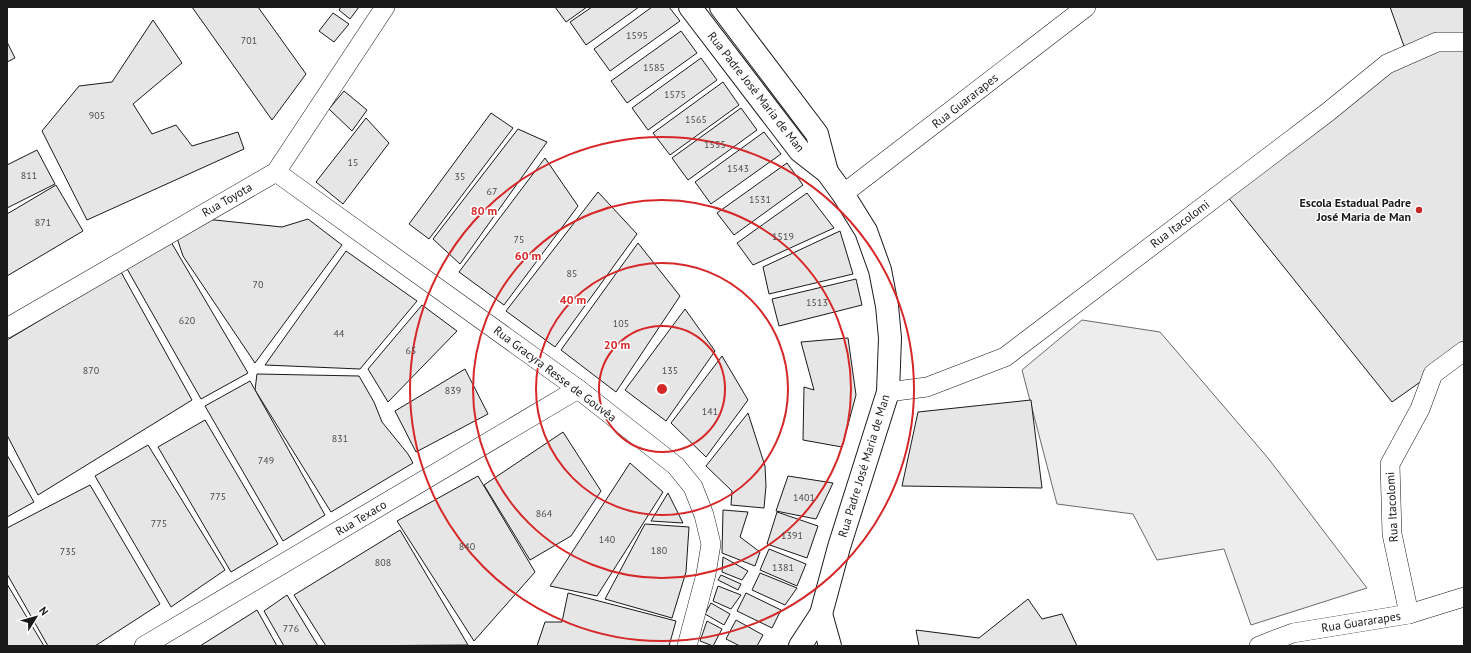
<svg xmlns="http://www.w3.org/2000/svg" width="1471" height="653" font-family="'PT Sans',sans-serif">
  <rect width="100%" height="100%" fill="#fff"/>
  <path fill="#ededed" stroke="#6a6a6a" d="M 1082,320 L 1160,332 L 1268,458 L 1367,588 L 1251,625 L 1224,549 L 1157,560 L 1133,514 L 1057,504 L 1022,370 Z"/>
  <g fill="#e6e6e6" stroke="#1a1a1a">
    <path d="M 192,7 L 258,7 L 306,74 L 272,120 Z"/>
    <path d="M 341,7 L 359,7 L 350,19 L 339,10 Z"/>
    <path d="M 555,7 L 587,7 L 566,22 Z"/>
    <path d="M 592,7 L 639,7 L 586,45 L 570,22 Z"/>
    <path d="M 652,7 L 669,7 L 680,21 L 610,71 L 594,49 Z"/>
    <path d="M 1390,7 L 1464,7 L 1464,37 L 1405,49 Z"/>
    <path d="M 333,13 L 349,24 L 334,42 L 319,31 Z"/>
    <path d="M 153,20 L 182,63 L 133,104 L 152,134 L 176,125 L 192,146 L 238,132 L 244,149 L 87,220 L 42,131 L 79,86 L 112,82 Z"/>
    <path d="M 681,31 L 697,53 L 627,103 L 611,81 Z"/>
    <path d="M 7,42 L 15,58 L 7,62 Z"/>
    <path d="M 1437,42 L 1464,48 L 1464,351 L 1392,402 L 1227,196 L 1328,112 L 1358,100 L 1382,68 Z"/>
    <path d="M 701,58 L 717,80 L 648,130 L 632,108 Z"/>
    <path d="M 723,82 L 739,105 L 670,155 L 653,133 Z"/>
    <path d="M 344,91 L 367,110 L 352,131 L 329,109 Z"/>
    <path d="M 741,108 L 757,130 L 688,180 L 672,158 Z"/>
    <path d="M 491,113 L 513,128 L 429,239 L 409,224 Z"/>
    <path d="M 366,118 L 389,143 L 343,204 L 316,182 Z"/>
    <path d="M 518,129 L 547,142 L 460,264 L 433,239 Z"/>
    <path d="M 764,132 L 781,154 L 711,204 L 695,182 Z"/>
    <path d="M 37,150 L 55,184 L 7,208 L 7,165 Z"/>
    <path d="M 545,158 L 578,206 L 504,305 L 459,272 Z"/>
    <path d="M 787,163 L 803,185 L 734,235 L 717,213 Z"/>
    <path d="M 56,185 L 83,231 L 7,276 L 7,214 Z"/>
    <path d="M 598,192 L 637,234 L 555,347 L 506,311 Z"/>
    <path d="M 807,193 L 834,228 L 753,265 L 737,243 Z"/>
    <path d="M 205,219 L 282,227 L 308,219 L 342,245 L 255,363 L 183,256 L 176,235 Z"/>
    <path d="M 840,231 L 853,274 L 769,294 L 763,267 Z"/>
    <path d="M 171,242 L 248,373 L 201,399 L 126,267 Z"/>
    <path d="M 638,243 L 680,296 L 616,392 L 561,350 Z"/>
    <path d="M 346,251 L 417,301 L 360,369 L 265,365 Z"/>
    <path d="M 121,272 L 192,400 L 38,495 L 7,435 L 7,340 Z"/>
    <path d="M 856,279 L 862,305 L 779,326 L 772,299 Z"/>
    <path d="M 422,305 L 457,331 L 388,402 L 368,369 Z"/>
    <path d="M 685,309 L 715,351 L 666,421 L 625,390 Z"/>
    <path d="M 848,338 L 856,395 L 842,447 L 803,440 L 804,387 L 814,390 L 801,342 Z"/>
    <path d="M 722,356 L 748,400 L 706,457 L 671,423 Z"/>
    <path d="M 465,369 L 488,414 L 416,452 L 395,411 Z"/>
    <path d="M 257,374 L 359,376 L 374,402 L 382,422 L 408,454 L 413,463 L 331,512 L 255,390 Z"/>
    <path d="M 250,381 L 325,515 L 283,541 L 205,406 Z"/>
    <path d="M 1031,400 L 1042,488 L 902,486 L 918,412 Z"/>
    <path d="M 748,413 L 765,466 L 766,486 L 764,508 L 731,505 L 732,491 L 706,466 Z"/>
    <path d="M 205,420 L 278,544 L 231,572 L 158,447 Z"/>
    <path d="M 563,432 L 601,491 L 571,536 L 530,560 L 484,485 Z"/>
    <path d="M 148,445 L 225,570 L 171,607 L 95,476 Z"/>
    <path d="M 7,455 L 34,502 L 7,517 Z"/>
    <path d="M 630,463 L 663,492 L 597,596 L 550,586 Z"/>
    <path d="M 478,476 L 535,572 L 474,641 L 397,521 Z"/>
    <path d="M 788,476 L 833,483 L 816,519 L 776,511 Z"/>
    <path d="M 90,485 L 160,604 L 95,646 L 48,646 L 7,574 L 7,528 Z"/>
    <path d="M 668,493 L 683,523 L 651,521 Z"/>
    <path d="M 723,510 L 748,512 L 740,537 L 760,552 L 755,566 L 722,553 Z"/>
    <path d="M 777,512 L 818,526 L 807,558 L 767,544 Z"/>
    <path d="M 645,524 L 689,527 L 686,572 L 672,618 L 605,599 Z"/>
    <path d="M 400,530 L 468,645 L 326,646 L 294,595 Z"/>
    <path d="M 769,549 L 806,564 L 797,586 L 760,570 Z"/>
    <path d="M 723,557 L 748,571 L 742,580 L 722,572 Z"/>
    <path d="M 760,573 L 797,588 L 785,605 L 752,590 Z"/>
    <path d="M 721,575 L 741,584 L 738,590 L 718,580 Z"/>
    <path d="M 7,584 L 44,646 L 7,646 Z"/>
    <path d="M 718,586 L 741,595 L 731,609 L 713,601 Z"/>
    <path d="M 568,593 L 676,621 L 669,646 L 537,646 L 545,622 L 562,622 Z"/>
    <path d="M 746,593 L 781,610 L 772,628 L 737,611 Z"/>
    <path d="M 287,595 L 318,646 L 284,646 L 264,611 Z"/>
    <path d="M 1028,599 L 1042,619 L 1062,614 L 1077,646 L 919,646 L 916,630 L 979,638 Z"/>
    <path d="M 711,603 L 730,614 L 724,625 L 705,614 Z"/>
    <path d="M 257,610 L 277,646 L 200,646 Z"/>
    <path d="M 736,620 L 763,635 L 757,646 L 740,646 L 726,639 Z"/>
    <path d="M 707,621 L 722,629 L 713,646 L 700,641 Z"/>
  </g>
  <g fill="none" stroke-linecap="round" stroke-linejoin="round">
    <g stroke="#1a1a1a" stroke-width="20">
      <g id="minor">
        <path d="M 276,172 L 578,389 L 676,466 L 693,487 L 704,515 L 711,544 L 706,574 L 687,646"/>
        <path d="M 843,194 L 1086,7"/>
        <path d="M 7,328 L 276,172 L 385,7"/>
        <path d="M 888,392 L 927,387 L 1005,357 L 1328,112 L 1387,64 L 1437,42 L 1464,42"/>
        <path d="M 1409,614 L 1392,534 L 1390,464 L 1420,409 L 1433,374 L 1464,351"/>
        <path d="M 144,646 L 578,389"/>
        <path d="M 1259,646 L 1293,633 L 1409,614 L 1464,597"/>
      </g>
    </g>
    <g stroke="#1a1a1a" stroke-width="24">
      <g id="tertiary">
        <path d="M 690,7 L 800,151 L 827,172 L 843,194 L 866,231 L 880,270 L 887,306 L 890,338 L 888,392 L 839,547 L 821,614 L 800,646"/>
        <path d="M 721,7 L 817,134 L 827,172"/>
        <path d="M 821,614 L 830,646"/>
      </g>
    </g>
    <use href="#minor" stroke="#fff" stroke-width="19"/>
    <use href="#tertiary" stroke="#fff" stroke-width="22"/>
  </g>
  <g fill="none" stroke="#d62828" stroke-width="2">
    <circle cx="662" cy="389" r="63"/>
    <circle cx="662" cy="389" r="126"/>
    <circle cx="662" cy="389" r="189"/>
    <circle cx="662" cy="389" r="252"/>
  </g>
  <circle fill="#c62828" stroke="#fff" stroke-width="1.5" cx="1419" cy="210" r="4"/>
  <g text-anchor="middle" stroke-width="3" stroke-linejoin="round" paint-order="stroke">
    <g font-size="10" fill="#4d4d4d">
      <text x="637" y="39">1595</text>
      <text x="249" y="44">701</text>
      <text x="654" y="71">1585</text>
      <text x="675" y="98">1575</text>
      <text x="97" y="119">905</text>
      <text x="696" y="123">1565</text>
      <text x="715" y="148">1555</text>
      <text x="353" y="166">15</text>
      <text x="738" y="172">1543</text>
      <text x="29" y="179">811</text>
      <text x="460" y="180">35</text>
      <text x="492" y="195">67</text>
      <text x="760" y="203">1531</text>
      <text x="43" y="226">871</text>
      <text x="783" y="240">1519</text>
      <text x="519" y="243">75</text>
      <text x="572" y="277">85</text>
      <text x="258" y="288">70</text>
      <text x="817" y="306">1513</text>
      <text x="187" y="324">620</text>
      <text x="621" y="327">105</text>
      <text x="339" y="337">44</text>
      <text x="411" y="354">65</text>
      <text x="91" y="374">870</text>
      <text x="670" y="374">135</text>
      <text x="453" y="394">839</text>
      <text x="710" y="415">141</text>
      <text x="340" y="442">831</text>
      <text x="266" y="464">749</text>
      <text x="218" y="500">775</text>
      <text x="804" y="501">1401</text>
      <text x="544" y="517">864</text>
      <text x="159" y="527">775</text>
      <text x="792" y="539">1391</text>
      <text x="607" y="543">140</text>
      <text x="467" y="550">840</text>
      <text x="659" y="554">180</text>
      <text x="68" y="555">735</text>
      <text x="383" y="566">808</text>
      <text x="783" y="571">1381</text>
      <text x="291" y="632">776</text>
    </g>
    <g font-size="12" fill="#1a1a1a" stroke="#fff">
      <text transform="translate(756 92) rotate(52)" y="4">Rua Padre José Maria de Man</text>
      <text transform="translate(965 101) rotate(-38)" y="4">Rua Guararapes</text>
      <text transform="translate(227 200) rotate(-30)" y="4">Rua Toyota</text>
      <text transform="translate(1180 224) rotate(-37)" y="4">Rua Itacolomi</text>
      <text transform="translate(555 374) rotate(37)" y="4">Rua Gracyra Resse de Gouvêa</text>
      <text transform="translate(864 466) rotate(-73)" y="4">Rua Padre José Maria de Man</text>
      <text transform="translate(1392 507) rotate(-93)" y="4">Rua Itacolomi</text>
      <text transform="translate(361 518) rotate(-31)" y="4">Rua Texaco</text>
      <text transform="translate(1361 622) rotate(-9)" y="4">Rua Guararapes</text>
    </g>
    <g font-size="12" font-weight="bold" fill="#1a1a1a" stroke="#fff" text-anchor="end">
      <text x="1411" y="207">Escola Estadual Padre<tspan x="1411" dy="14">José Maria de Man</tspan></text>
    </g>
  </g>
  <circle cx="662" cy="389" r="6" fill="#d62828" stroke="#fff" stroke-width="2"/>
  <g font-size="12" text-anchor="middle" font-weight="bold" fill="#d62828" stroke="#fff" stroke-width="3" stroke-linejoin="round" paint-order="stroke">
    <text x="484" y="215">80 m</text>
    <text x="528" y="260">60 m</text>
    <text x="573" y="304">40 m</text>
    <text x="617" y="349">20 m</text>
  </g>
  <rect width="1471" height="653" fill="none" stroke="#1a1a1a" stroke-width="16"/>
  <g transform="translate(36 617) rotate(53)" stroke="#ffffff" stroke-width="3" paint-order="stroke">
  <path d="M0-3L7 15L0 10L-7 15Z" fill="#1a1a1a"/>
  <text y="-6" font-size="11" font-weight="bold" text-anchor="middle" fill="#1a1a1a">N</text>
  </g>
</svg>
